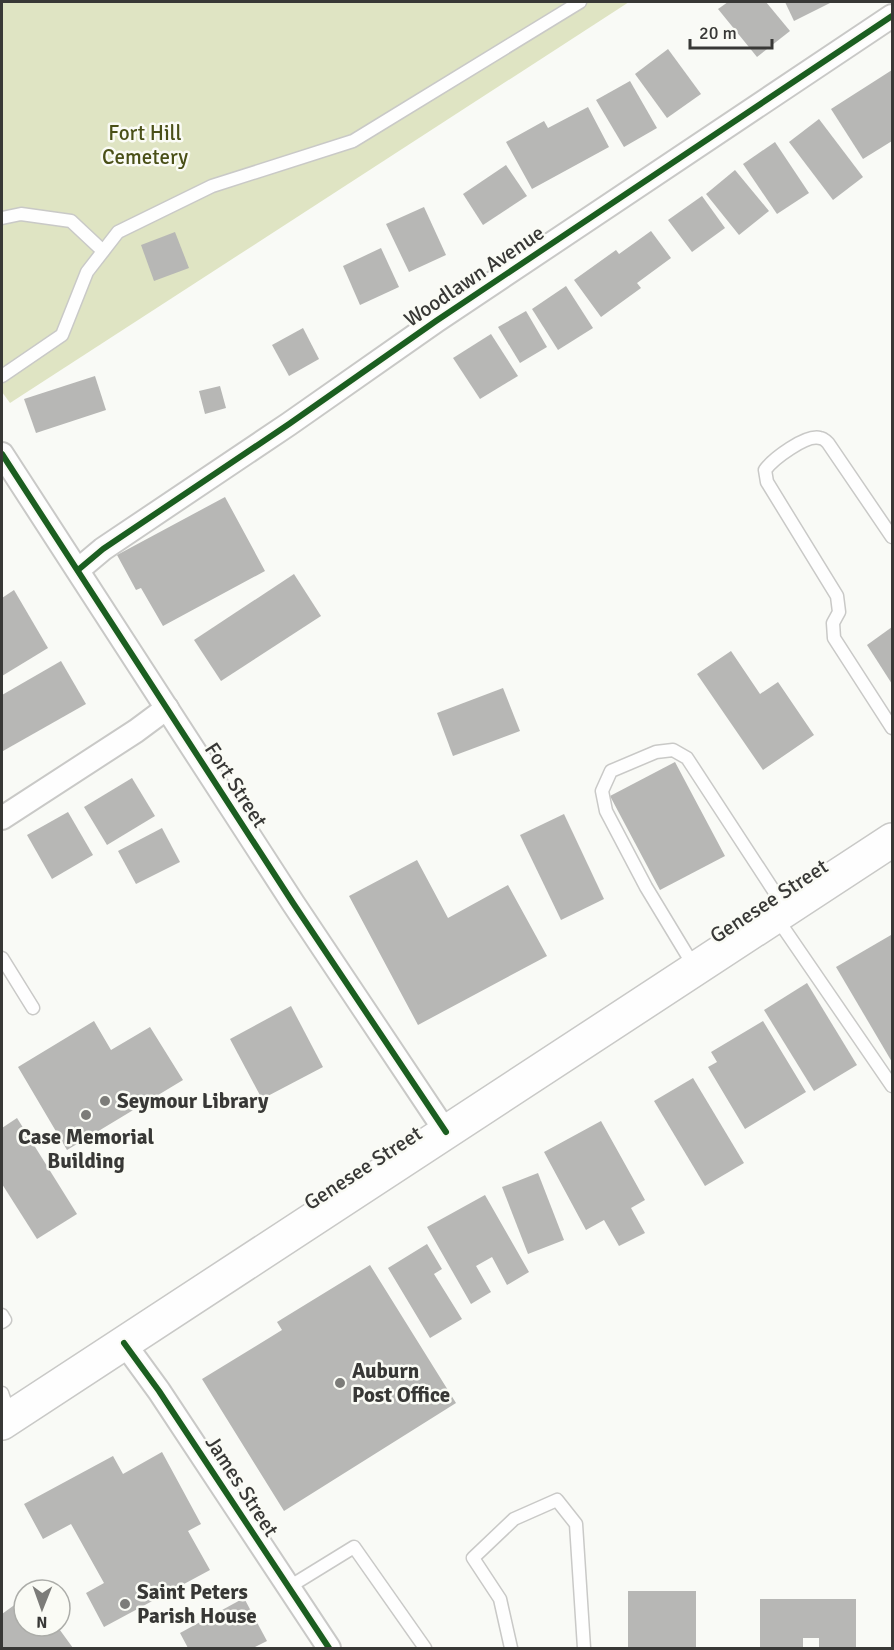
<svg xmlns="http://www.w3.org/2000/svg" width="894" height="1650" font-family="Signika,sans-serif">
  <rect width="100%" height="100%" fill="#f9faf6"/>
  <path fill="#dfe4c3" d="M 2,2 L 629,2 L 10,403 L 2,392 Z"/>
  <g fill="#b7b7b5">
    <path d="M 728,2 L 766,2 L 790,31 L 757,57 L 718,9 Z"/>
    <path d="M 785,2 L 829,2 L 830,3 L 794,21 Z"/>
    <path d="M 668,49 L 701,94 L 667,118 L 635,74 Z"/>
    <path d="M 892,70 L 892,141 L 863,159 L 831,109 Z"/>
    <path d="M 630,81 L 657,128 L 624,147 L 596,100 Z"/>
    <path d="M 588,107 L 609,147 L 532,189 L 506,142 L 544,121 L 548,128 Z"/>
    <path d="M 819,119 L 863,177 L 833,200 L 789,142 Z"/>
    <path d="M 775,142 L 809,193 L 777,214 L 743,164 Z"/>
    <path d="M 506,165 L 527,196 L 483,225 L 463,194 Z"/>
    <path d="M 735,170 L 769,211 L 739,235 L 706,194 Z"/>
    <path d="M 702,196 L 725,228 L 692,252 L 668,220 Z"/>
    <path d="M 424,207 L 446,255 L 409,272 L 386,224 Z"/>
    <path d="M 651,231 L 671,258 L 637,283 L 641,288 L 601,317 L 574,280 L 616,250 L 619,254 Z"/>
    <path d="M 175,232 L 189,268 L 154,281 L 141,245 Z"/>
    <path d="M 381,248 L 399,287 L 360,305 L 343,266 Z"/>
    <path d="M 566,286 L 593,328 L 558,350 L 532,309 Z"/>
    <path d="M 526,311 L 547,347 L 520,363 L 498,327 Z"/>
    <path d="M 303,328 L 319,359 L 289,376 L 272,345 Z"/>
    <path d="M 491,334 L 518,376 L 480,399 L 453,358 Z"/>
    <path d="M 95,376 L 106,410 L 36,433 L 24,399 Z"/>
    <path d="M 220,386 L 226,408 L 205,414 L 199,391 Z"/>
    <path d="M 225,497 L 265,571 L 163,626 L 141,588 L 136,590 L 117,555 Z"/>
    <path d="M 294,574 L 321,616 L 221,681 L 194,640 Z"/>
    <path d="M 14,590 L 48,648 L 2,676 L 2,598 Z"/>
    <path d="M 892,627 L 892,684 L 867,645 Z"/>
    <path d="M 731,651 L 760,694 L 778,682 L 814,735 L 763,770 L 697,674 Z"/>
    <path d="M 61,661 L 86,704 L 3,751 L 2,695 Z"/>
    <path d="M 503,688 L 520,731 L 453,756 L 437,713 Z"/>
    <path d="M 675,762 L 725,856 L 660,890 L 610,796 Z"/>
    <path d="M 132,778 L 155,816 L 107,845 L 84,807 Z"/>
    <path d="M 68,812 L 93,855 L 52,879 L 27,835 Z"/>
    <path d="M 564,814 L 604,899 L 561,920 L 520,835 Z"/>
    <path d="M 162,828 L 180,862 L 136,884 L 118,851 Z"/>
    <path d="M 417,860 L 448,918 L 508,885 L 547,956 L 418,1025 L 349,896 Z"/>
    <path d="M 891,935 L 892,938 L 892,1062 L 836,967 Z"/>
    <path d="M 807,983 L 857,1065 L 814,1091 L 764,1010 Z"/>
    <path d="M 291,1006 L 323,1067 L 262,1099 L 230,1039 Z"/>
    <path d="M 94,1021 L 111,1050 L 150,1027 L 183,1080 L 67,1150 L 18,1067 Z"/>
    <path d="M 763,1021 L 806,1092 L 745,1129 L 708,1067 L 717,1062 L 711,1052 Z"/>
    <path d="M 693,1078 L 744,1163 L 705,1186 L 654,1101 Z"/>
    <path d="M 17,1118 L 77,1214 L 37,1239 L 2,1184 L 2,1128 Z"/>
    <path d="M 601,1121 L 645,1200 L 631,1208 L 645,1233 L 619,1246 L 604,1220 L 586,1230 L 544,1152 Z"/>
    <path d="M 538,1173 L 564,1240 L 528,1254 L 502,1187 Z"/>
    <path d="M 485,1195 L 529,1272 L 507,1285 L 492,1257 L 476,1266 L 491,1292 L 471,1304 L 427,1227 Z"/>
    <path d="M 427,1244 L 442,1269 L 434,1274 L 462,1319 L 430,1338 L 388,1268 Z"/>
    <path d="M 370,1265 L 456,1403 L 284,1511 L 202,1379 L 282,1330 L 277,1322 Z"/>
    <path d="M 162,1452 L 201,1524 L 188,1531 L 210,1570 L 104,1627 L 86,1593 L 104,1583 L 71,1524 L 43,1539 L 24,1504 L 113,1456 L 123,1474 Z"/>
    <rect x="628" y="1591" width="68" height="57"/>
    <path d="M 24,1598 L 24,1626 L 57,1626 L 73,1648 L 2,1648 L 2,1614 Z"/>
    <path d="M 244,1598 L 267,1641 L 253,1648 L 188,1648 L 180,1633 Z"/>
    <path d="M 760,1599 L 856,1599 L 856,1648 L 819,1648 L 819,1638 L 803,1638 L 803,1648 L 760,1648 Z"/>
  </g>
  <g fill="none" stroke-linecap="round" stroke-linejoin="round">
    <g stroke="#c9c9c7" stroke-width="15">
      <g id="service">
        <path d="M 2,218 L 21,214 L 71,221 L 103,251"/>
        <path d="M 2,376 L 62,335 L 87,272 L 118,232 L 212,186 L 353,141 L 580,2"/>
        <path d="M 892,537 L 828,443 C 826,441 823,438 820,438 C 806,434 773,459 765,470 L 767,482 L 837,596 L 839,612 L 833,623 L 834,638 L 892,728"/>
        <path d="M 776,917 L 892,1086"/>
        <path d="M 2,958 L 33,1008"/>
        <path d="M 695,968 L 646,887 L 606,811 L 602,791 L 611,771 L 656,752 L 673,750 L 687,758 L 785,908"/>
        <path d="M 2,1315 L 5,1320 L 2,1322"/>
        <path d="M 2,1393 L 10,1416"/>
        <path d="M 289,1587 L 354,1547 L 425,1648"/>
        <path d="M 511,1648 L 500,1599 L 473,1558 L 514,1519 L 557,1500 L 576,1524 L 584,1648"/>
      </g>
    </g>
    <g stroke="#c9c9c7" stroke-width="26">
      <g id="minor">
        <path d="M 2,454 L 293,903 L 446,1132"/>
        <path d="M 78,570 L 103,549 L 289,424 L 436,321 L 892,16"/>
        <path d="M 2,818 L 136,731 L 167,708"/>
        <path d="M 124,1343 L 159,1391 L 329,1648"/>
      </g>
    </g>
    <g stroke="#c9c9c7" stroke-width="36">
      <path id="secondary" d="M 2,1423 L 892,840"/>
    </g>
    <use href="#service" stroke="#fefefe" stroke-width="12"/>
    <use href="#minor" stroke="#fefefe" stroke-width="22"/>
    <use href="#secondary" stroke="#fefefe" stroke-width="33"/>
    <g stroke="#fafbf5" stroke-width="10">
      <g id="cycleway">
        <path d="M 2,454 L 293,903 L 446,1132"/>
        <path d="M 78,570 L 103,549 L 289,424 L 436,321 L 892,16"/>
        <path d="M 124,1343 L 159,1391 L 329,1648"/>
      </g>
    </g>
    <use href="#cycleway" stroke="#1b5e20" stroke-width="6"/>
  </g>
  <g fill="#7c7c79" stroke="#fafbf5" stroke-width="2">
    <circle cx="105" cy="1101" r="6"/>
    <circle cx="86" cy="1115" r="6"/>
    <circle cx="340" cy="1383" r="6"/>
    <circle cx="125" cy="1604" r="6"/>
  </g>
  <g text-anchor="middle" stroke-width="5" stroke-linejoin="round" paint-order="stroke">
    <g font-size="21" fill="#4a5018" stroke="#fafbf5">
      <text x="145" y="140">Fort Hill<tspan x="145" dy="24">Cemetery</tspan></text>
    </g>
    <g font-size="21" fill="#383836" stroke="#fafbf5">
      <text transform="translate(474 276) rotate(-34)" y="7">Woodlawn Avenue</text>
      <text transform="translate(236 785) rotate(57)" y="7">Fort Street</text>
      <text transform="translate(769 901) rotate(-33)" y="7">Genesee Street</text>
      <text transform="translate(363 1168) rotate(-33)" y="7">Genesee Street</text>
      <text transform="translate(242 1486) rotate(57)" y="7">James Street</text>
    </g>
    <g font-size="21" font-weight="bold" fill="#383836" stroke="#fafbf5" text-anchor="start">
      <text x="117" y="1108">Seymour Library</text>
      <text x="86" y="1144" text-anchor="middle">Case Memorial<tspan x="86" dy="24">Building</tspan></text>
      <text x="352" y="1378">Auburn<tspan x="352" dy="24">Post Office</tspan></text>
      <text x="137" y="1599">Saint Peters<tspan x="137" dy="24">Parish House</tspan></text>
    </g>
  </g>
  <rect width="894" height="1650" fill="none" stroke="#383836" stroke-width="6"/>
  <g transform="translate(42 1608) rotate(181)"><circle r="28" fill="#fafbf5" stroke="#acada9" stroke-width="1.5"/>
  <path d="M0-4.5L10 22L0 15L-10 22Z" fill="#7c7c79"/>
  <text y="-9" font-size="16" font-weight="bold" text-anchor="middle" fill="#383836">N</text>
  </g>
  <path d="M690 39v9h82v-9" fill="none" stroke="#383836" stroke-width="3"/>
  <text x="699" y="39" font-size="18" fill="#383836" stroke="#fafbf5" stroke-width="4.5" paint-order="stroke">20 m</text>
</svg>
